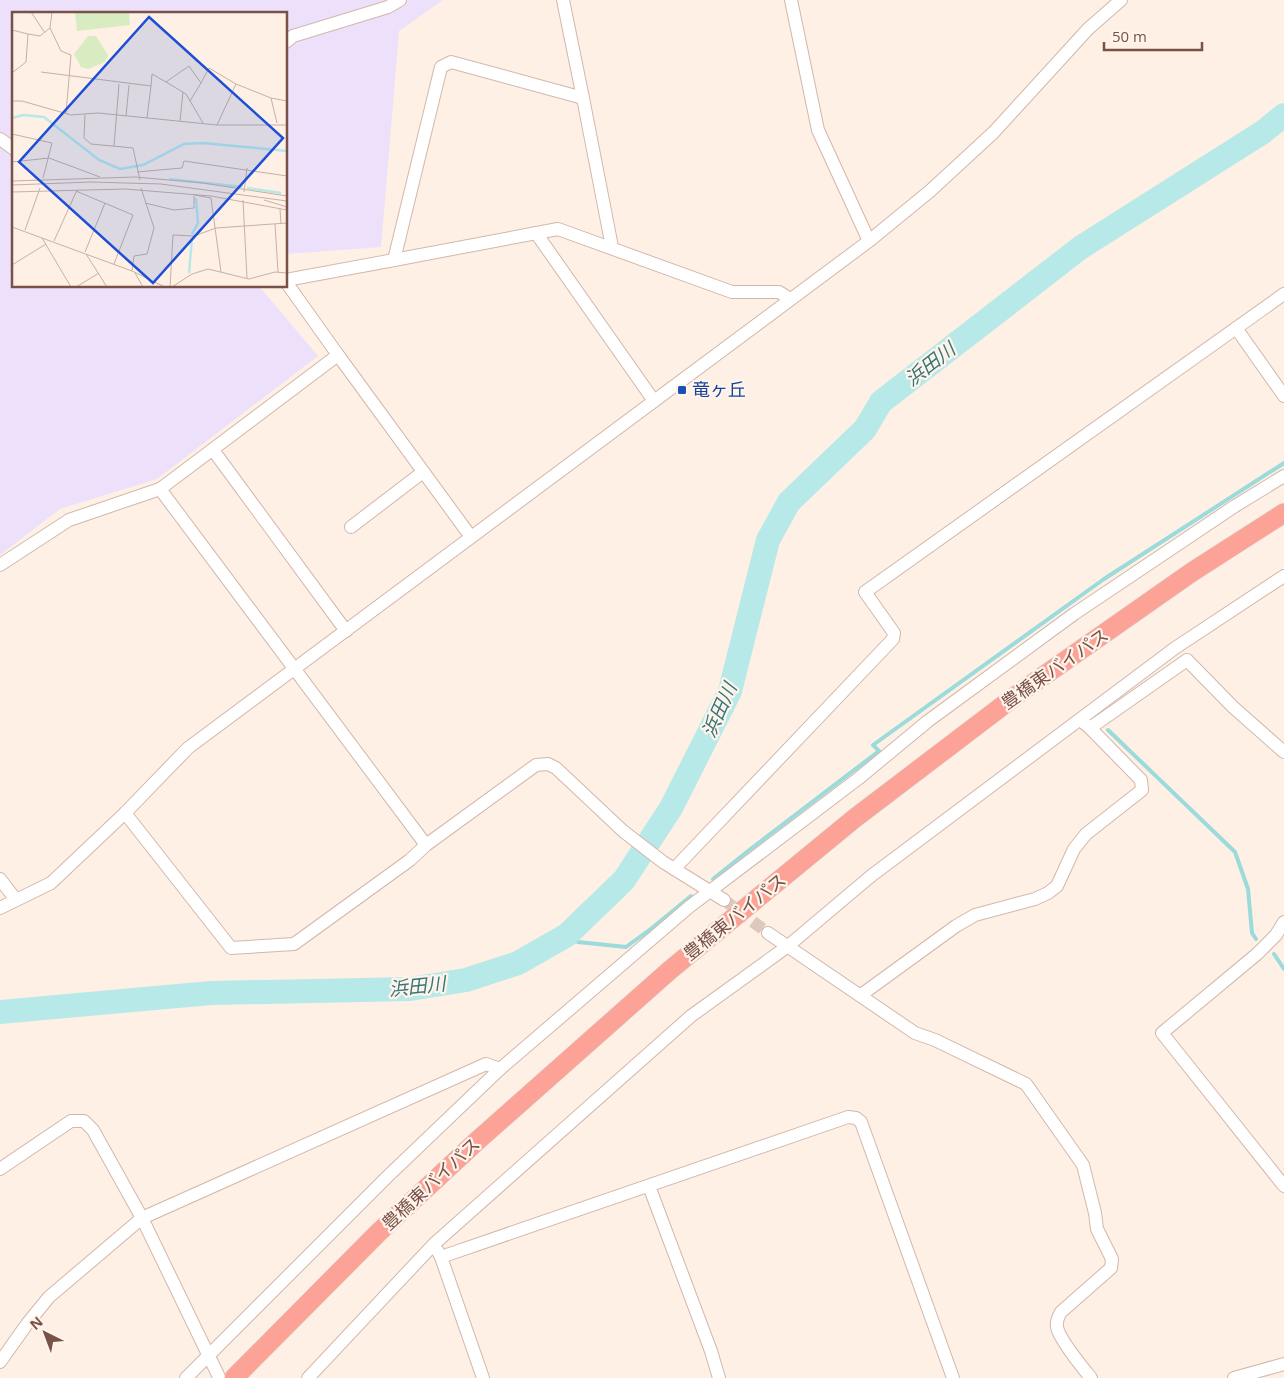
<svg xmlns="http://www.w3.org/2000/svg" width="1284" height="1378" font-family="'Open Sans','Noto Sans JP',sans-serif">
  <rect width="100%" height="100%" fill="#fef0e4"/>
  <path fill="#ede0fa" d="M 0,0 L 443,0 L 399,31 L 381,247 L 286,254 L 286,14 L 14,14 L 14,286 L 259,286 L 318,356 L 157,479 L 60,509 L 0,555 Z"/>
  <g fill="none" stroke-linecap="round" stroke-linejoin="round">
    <g stroke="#9cdbdb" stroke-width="4">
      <path d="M 1108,730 L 1235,852 L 1248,889 L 1252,933 L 1256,939"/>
      <path d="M 713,879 L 748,851 L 879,751 L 873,745 L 1104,579 L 1284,463"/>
      <path d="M 567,935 L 578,942 L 626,947 L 652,928 L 691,896"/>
      <path d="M 1274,954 L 1284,969"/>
    </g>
    <path stroke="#b7e9e9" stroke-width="24" d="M 0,1012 L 211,993 L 410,989 L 466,980 L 518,963 L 567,935 L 624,880 L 671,808 L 730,691 L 768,540 L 789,502 L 865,429 L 881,402 L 1080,248 L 1263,132 L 1284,115"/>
    <path stroke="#dcc8bd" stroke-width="12" stroke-dasharray="12 6" stroke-linecap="butt" d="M 724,900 L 768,933"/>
    <g stroke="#d2b7ab" stroke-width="14">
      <g id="minor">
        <path d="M 791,0 L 818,130 L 869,241"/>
        <path d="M 286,42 L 293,36 L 388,7 L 400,0"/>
        <path d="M 583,98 L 612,247"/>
        <path d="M 0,139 L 14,149"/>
        <path d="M 536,233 L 654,401"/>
        <path d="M 394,260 L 558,229 L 732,292 L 779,292 L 790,299"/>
        <path d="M 286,280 L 394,260 L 441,67 L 451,62 L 583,98 L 563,0"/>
        <path d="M 1236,328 L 1284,396"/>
        <path d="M 338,355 L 471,537"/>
        <path d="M 213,450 L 346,631"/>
        <path d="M 160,489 L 426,845"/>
        <path d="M 351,527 L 423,472"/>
        <path d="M 0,565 L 69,520 L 160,489 L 338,355 L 286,282"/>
        <path d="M 1084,723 L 1090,728 L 1187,660 L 1233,707 L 1284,752"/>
        <path d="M 125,813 L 231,948 L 294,944 L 410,860 L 426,845 L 536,765 L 548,764 L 556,768 L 623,831 L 663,862 L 724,900"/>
        <path d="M 674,869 L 893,639 L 894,633 L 865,592 L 1284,294"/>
        <path d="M 0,879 L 16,900"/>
        <path d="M 0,908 L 51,883 L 125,813 L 188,748 L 869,241 L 930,191 L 994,132 L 1088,29 L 1121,0"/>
        <path d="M 1284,922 L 1276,935 L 1257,954 L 1162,1033 L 1284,1186"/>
        <path d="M 768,933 L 915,1033 L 935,1040 L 1026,1084 L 1083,1165 L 1095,1213 L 1097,1229 L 1112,1259 L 1111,1268 L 1061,1312 C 1058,1317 1056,1321 1057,1327 C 1059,1339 1082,1367 1091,1378"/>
        <path d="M 861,995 L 956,926 L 975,915 L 1035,899 L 1048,893 L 1057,886 L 1074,849 L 1086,834 L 1142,790 L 1141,780 L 1090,728"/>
        <path d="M 0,1169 L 71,1121 L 84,1121 L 93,1130 L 142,1218 L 219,1377"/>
        <path d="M 649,1186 L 711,1351 L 719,1378"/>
        <path d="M 437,1250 L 441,1257 L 483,1378"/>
        <path d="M 441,1257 L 848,1117 L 856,1118 L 861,1122 L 953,1378"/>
        <path d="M 0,1362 L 27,1324 L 49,1297 L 142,1218 L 486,1064 L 500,1069"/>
        <path d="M 186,1378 L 388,1176 L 500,1069 L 689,907 L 859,778 L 928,721 L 1074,614 L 1235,506 L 1284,476"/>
        <path d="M 308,1378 L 434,1244 L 691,1016 L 788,946 L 871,876 L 1175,648 L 1284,576"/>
        <path d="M 1234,1378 L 1284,1364"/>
      </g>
    </g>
    <g stroke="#d9cecb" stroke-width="20">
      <path id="highway" d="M 234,1378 L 379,1232 L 477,1141 L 670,970 L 855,818 L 1022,691 L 1192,572 L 1284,513"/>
    </g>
    <use href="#minor" stroke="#fff" stroke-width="12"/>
    <use href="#highway" stroke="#fca296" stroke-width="19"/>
  </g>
  <rect fill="#1a4fb4" stroke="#fff4eb" stroke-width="2" x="677" y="385" width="10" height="10" rx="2.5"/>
  <g text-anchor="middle" stroke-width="4.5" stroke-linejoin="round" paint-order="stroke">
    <g font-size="18" fill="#164399" stroke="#fff4eb" text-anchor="start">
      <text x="692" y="396">竜ヶ丘</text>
    </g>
    <g font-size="18" fill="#785147" stroke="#fff4eb">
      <text transform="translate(1055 669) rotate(-35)" y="6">豊橋東バイパス</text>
      <text transform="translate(735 917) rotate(-39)" y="6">豊橋東バイパス</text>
      <text transform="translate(431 1184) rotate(-43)" y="6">豊橋東バイパス</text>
    </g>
    <g font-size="19" font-style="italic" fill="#377677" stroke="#fff4eb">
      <text transform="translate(930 364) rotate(-38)" y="7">浜田川</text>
      <text transform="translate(719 710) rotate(-66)" y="7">浜田川</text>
      <text transform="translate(417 986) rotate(-6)" y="7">浜田川</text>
    </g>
  </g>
  <g transform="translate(12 12)">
    <rect width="275" height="275" fill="#fef0e4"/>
    <path d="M 63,0 L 117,0 L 118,13 L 65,19 ZM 76,24 L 84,24 L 96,43 L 93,50 L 76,57 L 69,55 L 62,42 Z" fill="#d9ecc1"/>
    <path fill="none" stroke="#b7e9e9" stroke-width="2.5" d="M 0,106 L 11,103 L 32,105 L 87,148 L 108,157 L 131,153 L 172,132 L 191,131 L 275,139M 157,167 L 231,175M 235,176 L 269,181M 180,222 L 186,211 L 184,186M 177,261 L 180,226"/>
    <path fill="none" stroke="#c8b0a5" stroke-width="1" d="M 19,0 L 33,21M 38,16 L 49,39 L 59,43 L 54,101M 0,18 L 16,22M 29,60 L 139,74 L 140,62 L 154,70 L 177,54 L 189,71 L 197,56 L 224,72 L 259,86 L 265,111M 0,61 L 14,50 L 16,22 L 28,24 L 38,16 L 40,0M 154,70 L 174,82 L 191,111M 259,86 L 275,89M 0,89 L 10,89 L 59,103 L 86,101 L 205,113 L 275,113M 178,89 L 189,71M 73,103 L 72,126 L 79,132 L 121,136 L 128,168M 114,104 L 117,73M 135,106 L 139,74M 168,109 L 171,80M 205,113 L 224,72M 0,122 L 40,131 L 31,166M 102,134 L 107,72M 0,150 L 37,146 L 88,165M 125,160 L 170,156 L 172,149 L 275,164M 0,169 L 123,165 L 191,171 L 275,184M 0,173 L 79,170 L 149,172 L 275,189M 64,179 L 121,203 L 102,252M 0,180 L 113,177 L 199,184 L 275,198M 232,180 L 235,156M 182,183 L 199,186 L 209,260M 231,188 L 235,266M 252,188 L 275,195M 133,191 L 162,198 L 182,196 L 182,184M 268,197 L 269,212M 263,212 L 266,260M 0,215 L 120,259 L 153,275M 13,218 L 28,176M 30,226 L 59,275M 42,229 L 65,178M 73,240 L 93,191M 74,242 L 95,275M 0,253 L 34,232M 120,259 L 122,244 L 135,242 L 142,216 L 129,176M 123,261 L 131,275M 64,275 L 87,261M 158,275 L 161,223 L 182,224 L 204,216 L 275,211M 160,275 L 180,262 L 196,257 L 237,267 L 263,260 L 275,261"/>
    <path fill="#1d4ed8" fill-opacity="0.15" stroke="#1d4ed8" stroke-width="2.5" d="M 137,5 L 271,126 L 141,271 L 7,150 Z"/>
    <rect width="275" height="275" fill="none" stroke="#785147" stroke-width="2.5"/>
  </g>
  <g transform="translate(45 1333) rotate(318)" stroke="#fff4eb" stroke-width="4" paint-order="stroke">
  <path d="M0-4L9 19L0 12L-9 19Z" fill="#785147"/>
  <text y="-8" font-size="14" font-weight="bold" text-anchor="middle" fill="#785147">N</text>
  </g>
  <path d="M1104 42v8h98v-8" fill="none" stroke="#785147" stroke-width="2.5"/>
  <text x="1112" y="42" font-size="15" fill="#785147" stroke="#fff4eb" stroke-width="4" paint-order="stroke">50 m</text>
</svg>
